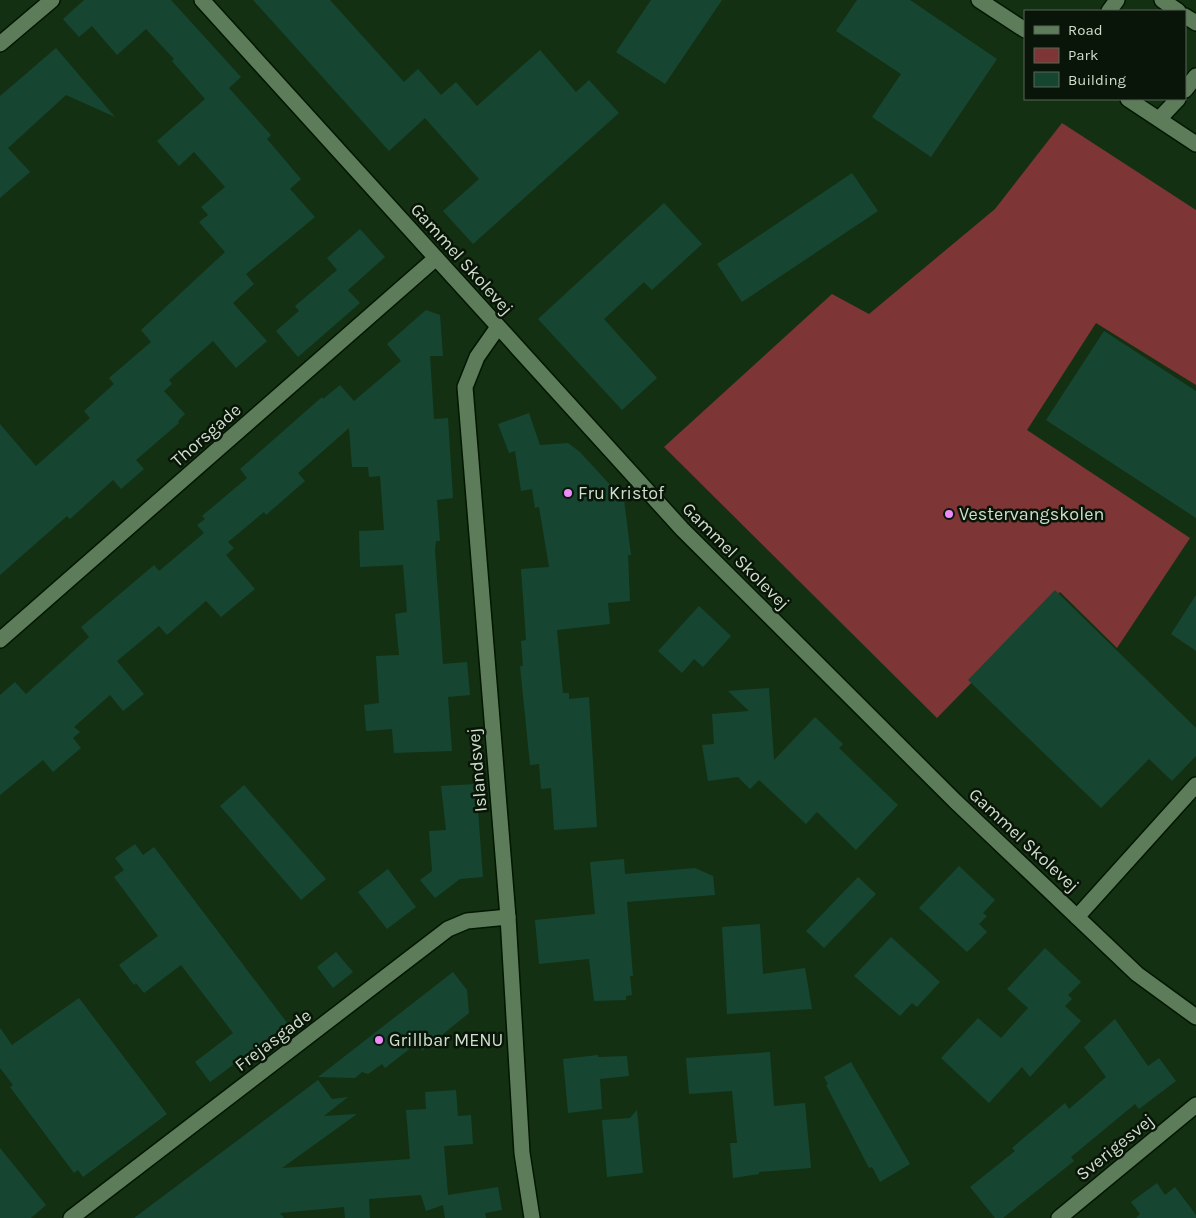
<svg xmlns="http://www.w3.org/2000/svg" width="1196" height="1218" font-family="Karla,sans-serif">
  <rect width="100%" height="100%" fill="#143012"/>
  <path fill="#7e3535" d="M 1062,123 L 1196,210 L 1196,385 L 1096,323 L 1027,430 L 1190,538 L 1117,648 L 1060,592 L 937,718 L 664,447 L 832,294 L 869,314 L 995,209 Z"/>
  <g fill="#164631">
    <path d="M 84,0 L 171,0 L 241,77 L 229,88 L 271,135 L 267,139 L 301,179 L 290,189 L 315,217 L 246,274 L 254,284 L 233,303 L 267,341 L 236,368 L 213,341 L 169,380 L 172,384 L 164,391 L 185,414 L 178,421 L 179,423 L 136,460 L 144,469 L 121,489 L 113,480 L 70,519 L 67,516 L 0,575 L 0,424 L 36,466 L 90,418 L 84,411 L 114,384 L 109,378 L 151,342 L 141,330 L 225,252 L 199,222 L 208,215 L 201,207 L 225,187 L 194,152 L 179,166 L 157,141 L 205,99 L 172,61 L 174,59 L 146,29 L 117,55 L 92,26 L 79,37 L 63,19 Z"/>
    <path d="M 253,0 L 330,0 L 404,82 L 418,69 L 441,95 L 456,82 L 477,106 L 540,50 L 576,92 L 589,80 L 619,113 L 473,244 L 443,211 L 479,179 L 425,118 L 389,151 Z"/>
    <path d="M 651,0 L 722,0 L 665,84 L 616,52 Z"/>
    <path d="M 857,0 L 910,0 L 997,59 L 931,157 L 872,117 L 901,74 L 836,31 Z"/>
    <path d="M 56,48 L 115,117 L 66,95 L 8,148 L 30,172 L 0,198 L 0,96 Z"/>
    <path d="M 852,173 L 878,211 L 742,302 L 717,264 Z"/>
    <path d="M 664,203 L 702,244 L 652,290 L 644,282 L 604,319 L 657,378 L 622,410 L 538,319 Z"/>
    <path d="M 360,229 L 385,257 L 348,290 L 360,303 L 298,357 L 276,331 L 299,311 L 295,306 L 337,270 L 327,258 Z"/>
    <path d="M 426,310 L 440,315 L 443,356 L 430,356 L 434,419 L 448,418 L 453,498 L 437,500 L 440,541 L 436,541 L 435,550 L 443,664 L 467,662 L 470,695 L 448,697 L 452,751 L 394,753 L 392,729 L 366,731 L 364,705 L 379,703 L 376,656 L 399,655 L 395,614 L 407,612 L 403,565 L 360,567 L 359,531 L 384,530 L 380,476 L 369,477 L 368,467 L 352,467 L 349,428 L 298,473 L 305,481 L 266,515 L 264,512 L 228,542 L 234,548 L 226,555 L 255,589 L 221,617 L 206,601 L 167,635 L 159,626 L 117,661 L 144,694 L 123,711 L 110,695 L 74,727 L 80,732 L 73,738 L 81,748 L 53,772 L 43,760 L 0,795 L 0,695 L 15,682 L 26,694 L 89,637 L 81,627 L 154,565 L 159,571 L 204,533 L 197,525 L 205,519 L 202,516 L 247,478 L 240,469 L 322,397 L 323,399 L 340,385 L 354,401 L 401,361 L 387,344 Z"/>
    <path d="M 1104,331 L 1196,391 L 1196,518 L 1046,420 Z"/>
    <path d="M 529,413 L 540,445 L 568,443 L 580,452 L 624,500 L 631,555 L 628,555 L 630,601 L 608,603 L 610,624 L 557,630 L 563,693 L 569,693 L 569,699 L 589,697 L 597,827 L 554,830 L 551,788 L 541,789 L 539,764 L 530,765 L 520,666 L 523,666 L 521,641 L 526,640 L 521,569 L 549,567 L 539,507 L 535,508 L 532,489 L 521,491 L 515,451 L 509,453 L 498,424 Z"/>
    <path d="M 1055,590 L 1196,728 L 1196,756 L 1172,781 L 1149,759 L 1101,808 L 968,680 Z"/>
    <path d="M 1196,595 L 1196,651 L 1171,634 Z"/>
    <path d="M 699,606 L 731,636 L 703,667 L 694,659 L 682,673 L 658,651 Z"/>
    <path d="M 769,688 L 774,760 L 815,717 L 843,744 L 839,748 L 898,805 L 856,850 L 817,812 L 806,824 L 759,780 L 750,789 L 738,777 L 708,781 L 702,745 L 714,744 L 712,714 L 749,711 L 728,691 Z"/>
    <path d="M 476,784 L 483,877 L 460,879 L 435,898 L 420,880 L 432,871 L 429,831 L 446,830 L 441,786 Z"/>
    <path d="M 244,785 L 326,879 L 301,900 L 220,806 Z"/>
    <path d="M 135,844 L 143,855 L 154,847 L 288,1024 L 210,1082 L 195,1062 L 233,1033 L 181,965 L 144,993 L 136,983 L 134,985 L 119,965 L 158,936 L 114,877 L 124,870 L 115,858 Z"/>
    <path d="M 624,859 L 625,874 L 695,868 L 713,876 L 715,895 L 627,902 L 633,976 L 630,976 L 632,995 L 626,996 L 626,1000 L 594,1001 L 589,959 L 539,964 L 535,920 L 595,914 L 590,862 Z"/>
    <path d="M 959,866 L 995,900 L 983,913 L 987,916 L 979,924 L 987,932 L 967,952 L 919,908 Z"/>
    <path d="M 388,869 L 416,907 L 387,929 L 358,892 Z"/>
    <path d="M 858,877 L 876,894 L 824,948 L 806,931 Z"/>
    <path d="M 760,924 L 763,974 L 805,968 L 812,1009 L 727,1014 L 722,927 Z"/>
    <path d="M 891,937 L 940,982 L 917,1007 L 912,1003 L 900,1016 L 854,976 Z"/>
    <path d="M 1045,948 L 1081,982 L 1068,995 L 1072,999 L 1065,1006 L 1081,1021 L 1030,1077 L 1022,1067 L 989,1103 L 941,1058 L 978,1018 L 1001,1038 L 1028,1008 L 1007,989 Z"/>
    <path d="M 336,952 L 353,972 L 333,988 L 317,967 Z"/>
    <path d="M 453,972 L 467,990 L 469,1013 L 422,1051 L 421,1040 L 385,1068 L 382,1064 L 368,1074 L 362,1072 L 355,1078 L 318,1077 Z"/>
    <path d="M 79,998 L 167,1114 L 83,1177 L 78,1170 L 74,1173 L 10,1087 L 13,1085 L 0,1068 L 0,1028 L 12,1045 Z"/>
    <path d="M 1115,1019 L 1148,1066 L 1159,1058 L 1176,1081 L 1139,1109 L 1135,1104 L 1071,1157 L 1074,1161 L 1003,1218 L 995,1218 L 970,1187 L 1015,1151 L 1012,1148 L 1065,1103 L 1069,1109 L 1106,1077 L 1084,1047 Z"/>
    <path d="M 770,1052 L 774,1106 L 805,1103 L 811,1168 L 759,1172 L 759,1174 L 733,1178 L 730,1143 L 737,1143 L 732,1091 L 689,1094 L 686,1058 Z"/>
    <path d="M 598,1055 L 598,1057 L 627,1056 L 629,1076 L 600,1079 L 602,1109 L 568,1113 L 563,1059 Z"/>
    <path d="M 851,1062 L 910,1164 L 880,1182 L 872,1167 L 869,1168 L 826,1085 L 828,1084 L 824,1077 Z"/>
    <path d="M 318,1080 L 332,1099 L 348,1097 L 324,1116 L 357,1114 L 282,1168 L 410,1159 L 406,1110 L 426,1109 L 425,1092 L 456,1090 L 458,1116 L 471,1115 L 473,1144 L 444,1146 L 448,1195 L 498,1187 L 502,1210 L 485,1213 L 486,1218 L 445,1218 L 443,1205 L 426,1211 L 421,1195 L 369,1199 L 370,1218 L 345,1218 L 344,1207 L 280,1213 L 284,1218 L 134,1218 Z"/>
    <path d="M 637,1110 L 643,1173 L 607,1177 L 602,1120 L 630,1118 Z"/>
    <path d="M 0,1148 L 46,1205 L 31,1218 L 0,1218 Z"/>
    <path d="M 1157,1183 L 1165,1195 L 1175,1187 L 1196,1215 L 1196,1218 L 1136,1218 L 1140,1214 L 1131,1202 Z"/>
  </g>
  <g fill="none" stroke-linecap="round" stroke-linejoin="round">
    <g stroke="#001700" stroke-width="18">
      <g id="minor">
        <path d="M 202,0 L 682,529 L 955,801 L 1137,974 L 1196,1017"/>
        <path d="M 979,0 L 1025,30"/>
        <path d="M 1162,0 L 1178,11"/>
        <path d="M 1109,11 L 1117,0"/>
        <path d="M 1185,16 L 1196,23"/>
        <path d="M 0,44 L 52,0"/>
        <path d="M 1185,90 L 1196,76"/>
        <path d="M 1128,99 L 1196,144"/>
        <path d="M 1159,119 L 1178,99"/>
        <path d="M 498,327 L 477,357 L 465,387 L 508,917 L 522,1153 L 532,1218"/>
        <path d="M 0,640 L 436,258"/>
        <path d="M 1077,917 L 1196,785"/>
        <path d="M 71,1218 L 448,929 L 467,921 L 508,917"/>
        <path d="M 1059,1218 L 1196,1105"/>
      </g>
    </g>
    <use href="#minor" stroke="#5d7c5a" stroke-width="15"/>
  </g>
  <g fill="#ec8cfb" stroke="#091508" stroke-width="2">
    <circle cx="568" cy="493" r="5"/>
    <circle cx="949" cy="514" r="5"/>
    <circle cx="379" cy="1040" r="5"/>
  </g>
  <g text-anchor="middle" stroke-width="5" stroke-linejoin="round" paint-order="stroke">
    <g font-size="18" fill="#cfdfcc" stroke="#091508">
      <text transform="translate(462 259) rotate(48)" y="6">Gammel Skolevej</text>
      <text transform="translate(206 435) rotate(-41)" y="6">Thorsgade</text>
      <text transform="translate(736 556) rotate(45)" y="6">Gammel Skolevej</text>
      <text transform="translate(477 770) rotate(-95)" y="6">Islandsvej</text>
      <text transform="translate(1024 840) rotate(43)" y="6">Gammel Skolevej</text>
      <text transform="translate(273 1040) rotate(-37)" y="6">Frejasgade</text>
      <text transform="translate(1115 1147) rotate(-39)" y="6">Sverigesvej</text>
    </g>
    <g font-size="18" fill="#cfdfcc" stroke="#091508" text-anchor="start">
      <text x="578" y="499">Fru Kristof</text>
      <text x="959" y="520">Vestervangskolen</text>
      <text x="389" y="1046">Grillbar MENU</text>
    </g>
  </g>
  <rect x="1024" y="10" width="162" height="90" fill="#091508" stroke="#586656"/>
  <rect x="1034" y="26" width="25" height="8" fill="#5d7c5a" stroke="#586656"/>
  <text x="1068" y="35" font-size="15" fill="#cfdfcc">Road</text>
  <rect x="1034" y="48" width="25" height="15" fill="#7e3535" stroke="#586656"/>
  <text x="1068" y="60" font-size="15" fill="#cfdfcc">Park</text>
  <rect x="1034" y="72" width="25" height="15" fill="#164631" stroke="#586656"/>
  <text x="1068" y="85" font-size="15" fill="#cfdfcc">Building</text>
</svg>
